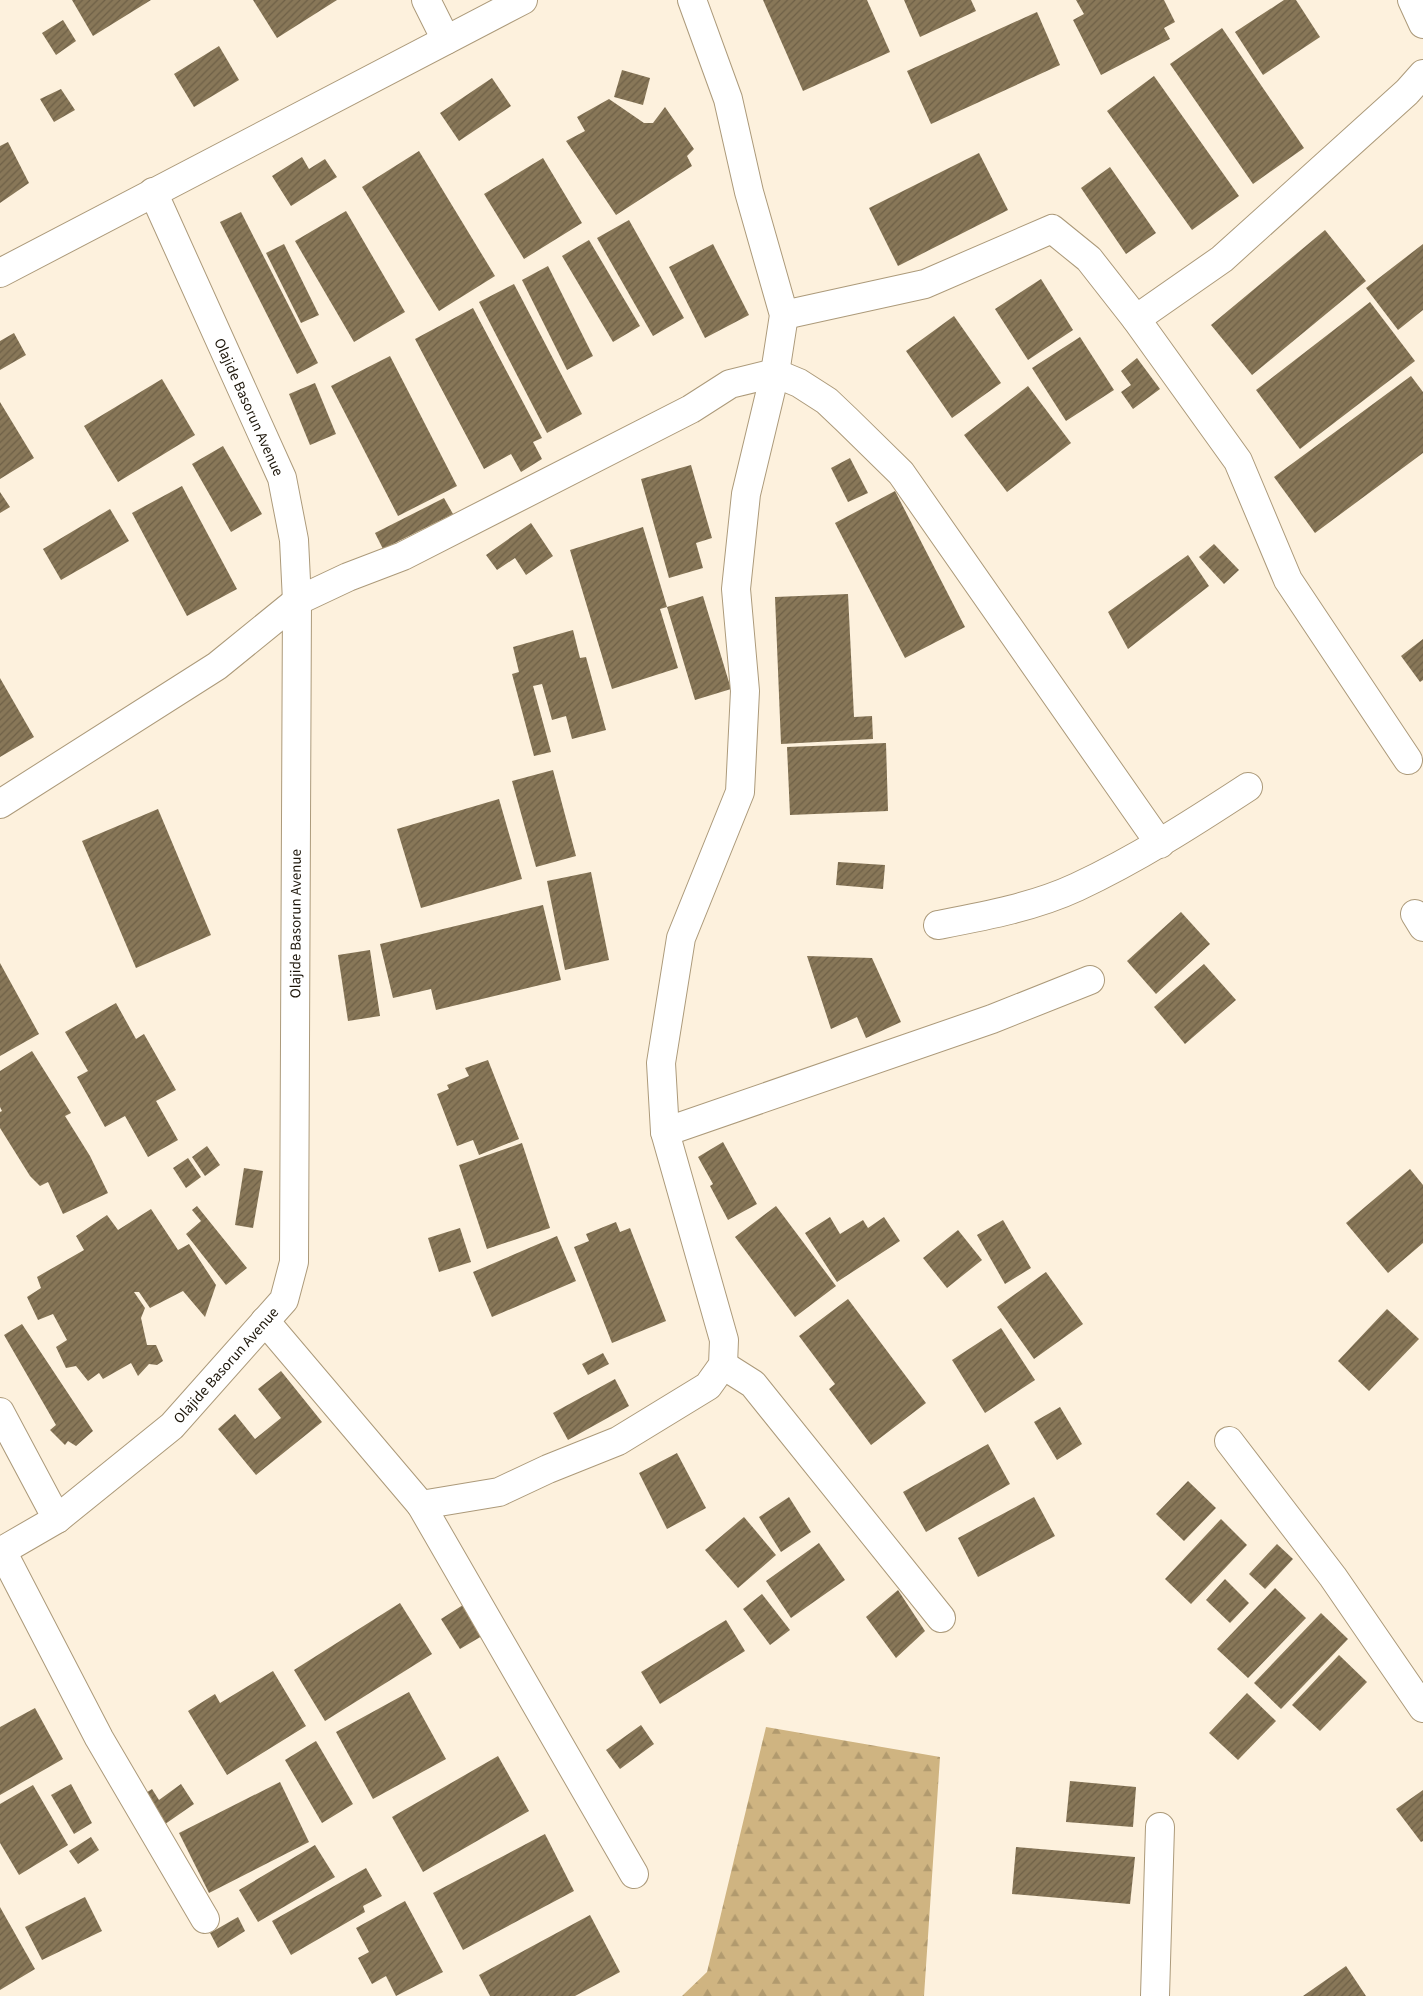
<svg xmlns="http://www.w3.org/2000/svg" width="1423" height="1996" font-family="'Source Sans 3',sans-serif">
  <defs>
    <pattern id="forest-firs" width="22" height="20" patternUnits="userSpaceOnUse" patternTransform="scale(1.25)"><rect width="22" height="20" fill="#cfb481"/><path d="M5 1l3.5 6h-7zM16 11l3.5 6h-7z" fill="#b19a6e"/></pattern>
    <pattern id="building-hatch" width="6" height="6" patternUnits="userSpaceOnUse" patternTransform="scale(1.25)"><rect width="6" height="6" fill="#887758"/><path d="M-1 1l2-2M0 6l6-6M5 7l2-2" fill="none" stroke="#6e6047"/></pattern>
  </defs>
  <rect width="100%" height="100%" fill="#fdf1dd"/>
  <path fill="url(#forest-firs)" d="M 766,1727 L 940,1757 L 924,1996 L 682,1996 L 707,1972 Z"/>
  <g fill="url(#building-hatch)">
    <path d="M 72,0 L 151,0 L 93,36 Z"/>
    <path d="M 253,0 L 337,0 L 277,38 Z"/>
    <path d="M 763,0 L 867,0 L 890,52 L 803,91 Z"/>
    <path d="M 904,0 L 971,0 L 976,11 L 920,37 Z"/>
    <path d="M 1076,0 L 1164,0 L 1175,22 L 1164,28 L 1170,39 L 1101,75 L 1073,20 L 1084,14 Z"/>
    <path d="M 1284,0 L 1296,0 L 1320,37 L 1263,75 L 1235,32 Z"/>
    <path d="M 1037,12 L 1060,65 L 931,124 L 907,71 Z"/>
    <path d="M 63,20 L 76,41 L 56,55 L 42,33 Z"/>
    <path d="M 1222,28 L 1304,148 L 1253,184 L 1170,64 Z"/>
    <path d="M 219,46 L 239,80 L 194,107 L 174,74 Z"/>
    <path d="M 622,70 L 650,78 L 643,105 L 614,97 Z"/>
    <path d="M 1154,76 L 1239,196 L 1192,230 L 1107,111 Z"/>
    <path d="M 492,78 L 511,106 L 459,141 L 440,113 Z"/>
    <path d="M 61,89 L 75,110 L 54,122 L 40,99 Z"/>
    <path d="M 609,99 L 644,123 L 653,123 L 665,107 L 694,149 L 687,156 L 692,166 L 616,215 L 566,141 L 585,131 L 577,117 Z"/>
    <path d="M 8,142 L 29,183 L 0,203 L 0,146 Z"/>
    <path d="M 419,151 L 495,276 L 439,311 L 362,187 Z"/>
    <path d="M 979,153 L 1008,210 L 898,266 L 869,208 Z"/>
    <path d="M 302,157 L 309,169 L 325,159 L 337,177 L 291,206 L 272,176 Z"/>
    <path d="M 543,158 L 582,223 L 524,259 L 484,194 Z"/>
    <path d="M 1110,167 L 1156,233 L 1126,254 L 1081,188 Z"/>
    <path d="M 346,211 L 405,312 L 354,342 L 295,241 Z"/>
    <path d="M 241,212 L 318,363 L 297,374 L 220,222 Z"/>
    <path d="M 629,220 L 684,318 L 653,336 L 597,238 Z"/>
    <path d="M 1325,230 L 1366,281 L 1252,375 L 1211,325 Z"/>
    <path d="M 589,240 L 640,326 L 613,342 L 562,256 Z"/>
    <path d="M 284,244 L 319,315 L 301,323 L 266,253 Z"/>
    <path d="M 713,244 L 749,315 L 705,338 L 669,267 Z"/>
    <path d="M 1423,244 L 1423,310 L 1398,330 L 1366,288 Z"/>
    <path d="M 548,266 L 593,356 L 567,370 L 522,280 Z"/>
    <path d="M 1041,279 L 1073,330 L 1028,360 L 995,309 Z"/>
    <path d="M 514,284 L 582,414 L 547,433 L 479,302 Z"/>
    <path d="M 1370,302 L 1415,361 L 1300,449 L 1256,390 Z"/>
    <path d="M 473,308 L 542,438 L 533,442 L 542,459 L 521,472 L 511,454 L 484,469 L 415,339 Z"/>
    <path d="M 954,316 L 1001,383 L 952,418 L 906,351 Z"/>
    <path d="M 14,333 L 26,355 L 0,370 L 0,341 Z"/>
    <path d="M 1080,337 L 1114,390 L 1066,421 L 1032,368 Z"/>
    <path d="M 390,356 L 457,486 L 398,516 L 331,386 Z"/>
    <path d="M 1137,358 L 1160,389 L 1133,409 L 1121,392 L 1131,385 L 1121,371 Z"/>
    <path d="M 1411,376 L 1423,392 L 1423,453 L 1315,533 L 1274,477 Z"/>
    <path d="M 162,379 L 195,435 L 118,482 L 84,426 Z"/>
    <path d="M 315,383 L 336,434 L 310,445 L 289,394 Z"/>
    <path d="M 1028,386 L 1071,443 L 1007,492 L 964,435 Z"/>
    <path d="M 0,402 L 34,458 L 0,479 Z"/>
    <path d="M 223,446 L 262,514 L 231,532 L 192,464 Z"/>
    <path d="M 850,458 L 868,493 L 848,502 L 831,468 Z"/>
    <path d="M 691,465 L 712,538 L 696,543 L 703,568 L 669,578 L 641,479 Z"/>
    <path d="M 182,486 L 237,589 L 187,616 L 132,513 Z"/>
    <path d="M 895,491 L 965,627 L 905,658 L 835,523 Z"/>
    <path d="M 0,492 L 10,507 L 0,513 Z"/>
    <path d="M 444,498 L 453,514 L 383,549 L 375,533 Z"/>
    <path d="M 110,509 L 129,541 L 61,580 L 43,549 Z"/>
    <path d="M 531,523 L 553,556 L 526,575 L 515,558 L 497,570 L 486,555 Z"/>
    <path d="M 643,527 L 667,607 L 703,596 L 731,689 L 695,700 L 667,607 L 660,609 L 678,668 L 612,689 L 570,550 Z"/>
    <path d="M 1214,544 L 1239,570 L 1224,584 L 1199,557 Z"/>
    <path d="M 1188,555 L 1209,586 L 1128,649 L 1108,612 Z"/>
    <path d="M 848,594 L 854,717 L 872,716 L 873,739 L 781,744 L 775,597 Z"/>
    <path d="M 573,630 L 580,658 L 586,657 L 606,730 L 572,739 L 566,716 L 552,720 L 542,684 L 533,686 L 551,752 L 534,756 L 512,674 L 519,672 L 513,647 Z"/>
    <path d="M 1423,639 L 1423,680 L 1420,682 L 1401,656 Z"/>
    <path d="M 0,678 L 34,737 L 0,757 Z"/>
    <path d="M 886,743 L 888,811 L 790,815 L 787,747 Z"/>
    <path d="M 553,770 L 576,856 L 536,867 L 512,781 Z"/>
    <path d="M 499,799 L 522,879 L 421,908 L 397,829 Z"/>
    <path d="M 158,809 L 211,935 L 136,968 L 82,841 Z"/>
    <path d="M 838,862 L 885,865 L 883,889 L 836,885 Z"/>
    <path d="M 591,872 L 609,960 L 565,970 L 547,881 Z"/>
    <path d="M 543,905 L 561,980 L 436,1010 L 431,989 L 393,998 L 380,944 Z"/>
    <path d="M 1181,912 L 1210,944 L 1156,994 L 1127,961 Z"/>
    <path d="M 370,950 L 380,1016 L 348,1021 L 338,955 Z"/>
    <path d="M 807,956 L 872,958 L 901,1022 L 866,1038 L 857,1017 L 831,1029 Z"/>
    <path d="M 0,963 L 39,1034 L 0,1056 Z"/>
    <path d="M 1204,964 L 1236,1000 L 1185,1044 L 1154,1007 Z"/>
    <path d="M 116,1003 L 136,1039 L 144,1034 L 176,1090 L 156,1101 L 178,1140 L 148,1157 L 125,1116 L 105,1127 L 77,1077 L 88,1071 L 65,1032 Z"/>
    <path d="M 32,1051 L 71,1113 L 65,1116 L 90,1156 L 108,1193 L 63,1214 L 48,1182 L 40,1186 L 30,1176 L 0,1128 L 0,1112 L 2,1111 L 0,1107 L 0,1071 Z"/>
    <path d="M 488,1060 L 519,1139 L 479,1155 L 473,1140 L 457,1146 L 437,1094 L 449,1089 L 447,1085 L 469,1076 L 465,1068 Z"/>
    <path d="M 723,1142 L 757,1204 L 728,1220 L 710,1186 L 713,1184 L 698,1157 Z"/>
    <path d="M 522,1143 L 550,1228 L 487,1249 L 459,1165 Z"/>
    <path d="M 207,1146 L 220,1165 L 205,1176 L 192,1157 Z"/>
    <path d="M 188,1158 L 201,1177 L 186,1188 L 173,1168 Z"/>
    <path d="M 244,1168 L 263,1171 L 253,1228 L 235,1225 Z"/>
    <path d="M 1410,1169 L 1423,1185 L 1423,1243 L 1388,1273 L 1346,1223 Z"/>
    <path d="M 197,1206 L 247,1268 L 226,1285 L 186,1234 L 201,1221 L 192,1210 Z"/>
    <path d="M 776,1206 L 836,1286 L 795,1317 L 735,1237 Z"/>
    <path d="M 151,1209 L 178,1250 L 189,1244 L 216,1285 L 205,1317 L 183,1291 L 150,1308 L 139,1292 L 134,1292 L 145,1308 L 141,1318 L 147,1345 L 156,1345 L 163,1361 L 157,1365 L 149,1364 L 138,1376 L 131,1363 L 103,1379 L 99,1373 L 88,1381 L 76,1366 L 66,1368 L 56,1347 L 67,1340 L 53,1314 L 38,1320 L 27,1297 L 41,1288 L 37,1277 L 84,1250 L 76,1236 L 107,1215 L 118,1230 Z"/>
    <path d="M 830,1217 L 840,1234 L 863,1220 L 868,1228 L 884,1217 L 900,1241 L 837,1282 L 805,1233 Z"/>
    <path d="M 1003,1220 L 1031,1268 L 1005,1284 L 977,1235 Z"/>
    <path d="M 616,1222 L 620,1232 L 630,1228 L 666,1321 L 612,1343 L 574,1247 L 589,1241 L 586,1234 Z"/>
    <path d="M 460,1228 L 471,1262 L 439,1272 L 428,1238 Z"/>
    <path d="M 958,1230 L 982,1260 L 947,1288 L 923,1258 Z"/>
    <path d="M 557,1236 L 576,1281 L 492,1317 L 473,1272 Z"/>
    <path d="M 1046,1272 L 1083,1324 L 1034,1359 L 997,1307 Z"/>
    <path d="M 848,1299 L 926,1403 L 871,1445 L 829,1389 L 835,1384 L 799,1336 Z"/>
    <path d="M 1387,1309 L 1419,1339 L 1369,1391 L 1338,1361 Z"/>
    <path d="M 22,1324 L 93,1431 L 76,1446 L 68,1441 L 65,1445 L 50,1430 L 56,1425 L 4,1335 Z"/>
    <path d="M 1001,1328 L 1035,1380 L 985,1413 L 952,1360 Z"/>
    <path d="M 603,1353 L 609,1364 L 588,1375 L 582,1364 Z"/>
    <path d="M 281,1371 L 322,1422 L 256,1475 L 218,1429 L 235,1414 L 255,1439 L 281,1418 L 258,1389 Z"/>
    <path d="M 615,1379 L 629,1406 L 568,1440 L 553,1413 Z"/>
    <path d="M 1060,1407 L 1082,1444 L 1057,1460 L 1034,1422 Z"/>
    <path d="M 988,1444 L 1010,1484 L 926,1532 L 903,1492 Z"/>
    <path d="M 677,1453 L 706,1508 L 667,1529 L 639,1473 Z"/>
    <path d="M 1188,1481 L 1216,1508 L 1184,1541 L 1156,1514 Z"/>
    <path d="M 789,1497 L 811,1532 L 781,1552 L 759,1517 Z"/>
    <path d="M 1034,1497 L 1055,1536 L 978,1577 L 958,1538 Z"/>
    <path d="M 744,1517 L 776,1555 L 738,1588 L 705,1550 Z"/>
    <path d="M 1221,1519 L 1247,1545 L 1191,1604 L 1165,1579 Z"/>
    <path d="M 819,1543 L 845,1580 L 791,1618 L 766,1581 Z"/>
    <path d="M 1277,1544 L 1293,1559 L 1265,1589 L 1249,1574 Z"/>
    <path d="M 1225,1579 L 1249,1603 L 1230,1623 L 1206,1600 Z"/>
    <path d="M 1275,1588 L 1306,1618 L 1248,1678 L 1217,1649 Z"/>
    <path d="M 898,1590 L 925,1631 L 896,1658 L 866,1617 Z"/>
    <path d="M 762,1594 L 790,1630 L 770,1645 L 743,1609 Z"/>
    <path d="M 400,1603 L 432,1654 L 325,1721 L 294,1670 Z"/>
    <path d="M 463,1605 L 482,1636 L 460,1649 L 441,1619 Z"/>
    <path d="M 1321,1613 L 1348,1639 L 1281,1709 L 1254,1683 Z"/>
    <path d="M 726,1620 L 745,1651 L 660,1704 L 641,1672 Z"/>
    <path d="M 1339,1655 L 1367,1682 L 1320,1731 L 1292,1705 Z"/>
    <path d="M 273,1671 L 306,1726 L 227,1775 L 188,1711 L 215,1694 L 220,1703 Z"/>
    <path d="M 409,1692 L 446,1759 L 373,1799 L 336,1732 Z"/>
    <path d="M 1247,1693 L 1276,1721 L 1238,1760 L 1209,1733 Z"/>
    <path d="M 35,1708 L 63,1759 L 0,1795 L 0,1727 Z"/>
    <path d="M 641,1725 L 654,1744 L 620,1769 L 606,1750 Z"/>
    <path d="M 316,1741 L 353,1804 L 322,1823 L 285,1760 Z"/>
    <path d="M 498,1756 L 529,1811 L 423,1872 L 392,1817 Z"/>
    <path d="M 1070,1781 L 1136,1787 L 1133,1827 L 1066,1822 Z"/>
    <path d="M 280,1782 L 309,1842 L 209,1893 L 179,1833 Z"/>
    <path d="M 71,1784 L 92,1823 L 74,1834 L 51,1795 Z"/>
    <path d="M 181,1784 L 194,1804 L 158,1829 L 138,1798 L 152,1789 L 159,1800 Z"/>
    <path d="M 33,1785 L 68,1845 L 19,1875 L 0,1843 L 0,1804 Z"/>
    <path d="M 1423,1790 L 1423,1841 L 1421,1842 L 1396,1809 Z"/>
    <path d="M 545,1834 L 574,1891 L 463,1950 L 433,1893 Z"/>
    <path d="M 91,1837 L 99,1850 L 78,1864 L 69,1851 Z"/>
    <path d="M 315,1845 L 335,1877 L 258,1922 L 239,1890 Z"/>
    <path d="M 1016,1847 L 1135,1857 L 1130,1904 L 1012,1894 Z"/>
    <path d="M 366,1868 L 382,1896 L 363,1906 L 365,1912 L 291,1955 L 272,1921 Z"/>
    <path d="M 85,1897 L 102,1931 L 42,1960 L 25,1927 Z"/>
    <path d="M 405,1901 L 443,1972 L 396,1996 L 386,1976 L 372,1984 L 358,1958 L 369,1952 L 356,1928 Z"/>
    <path d="M 0,1907 L 35,1969 L 0,1990 Z"/>
    <path d="M 590,1915 L 620,1972 L 575,1996 L 490,1996 L 479,1975 Z"/>
    <path d="M 238,1917 L 245,1931 L 218,1948 L 210,1933 Z"/>
    <path d="M 1346,1966 L 1366,1996 L 1303,1996 Z"/>
  </g>
  <g fill="none" stroke-linecap="round" stroke-linejoin="round">
    <g stroke="#ac9a7a" stroke-width="30">
      <g id="minor">
        <path d="M 426,0 L 446,40"/>
        <path d="M 1412,0 L 1423,24"/>
        <path d="M 0,273 L 523,0"/>
        <path d="M 784,315 L 925,284 L 1052,229 L 1089,259 L 1136,319 L 1238,461 L 1288,580 L 1408,760"/>
        <path d="M 1136,319 L 1222,259 L 1407,92 L 1423,74"/>
        <path d="M 0,804 L 217,666 L 297,601 L 348,577 L 403,556 L 691,409 L 730,384 L 775,373 L 799,383 L 827,401 L 847,420 L 901,473 L 1160,844"/>
        <path d="M 1415,914 L 1423,927"/>
        <path d="M 938,925 C 985,916 1034,907 1077,887 C 1137,859 1193,823 1248,787"/>
        <path d="M 665,1132 L 992,1019 L 1090,980"/>
        <path d="M 265,1321 L 421,1505 L 499,1492 L 548,1469 L 618,1441 L 708,1386 L 723,1365 L 724,1340 L 665,1132 L 661,1063 L 681,938 L 740,792 L 745,691 L 736,589 L 746,494 L 775,373 L 784,315 L 749,192 L 728,99 L 692,0"/>
        <path d="M 723,1365 L 753,1384 L 941,1618"/>
        <path d="M 0,1412 L 57,1519"/>
        <path d="M 1229,1441 L 1333,1577 L 1423,1708"/>
        <path d="M 421,1505 L 634,1874"/>
        <path d="M 2,1551 L 99,1738 L 205,1919"/>
        <path id="s1" d="M 0,1552 L 57,1519 L 172,1426 L 284,1300 L 294,1262 L 297,601 L 294,540 L 282,478 L 153,192"/>
        <path d="M 1155,1996 L 1160,1827"/>
      </g>
    </g>
    <use href="#minor" stroke="#fff" stroke-width="28"/>
  </g>
  <g text-anchor="middle" stroke-width="4" stroke-linejoin="round" paint-order="stroke">
    <g font-size="15" fill="#1c1509" stroke="#fff">
      <text transform="translate(249 407) rotate(66)" y="5">Olajide Basorun Avenue</text>
      <text dy="5" stroke="none"><textPath href="#s1" startOffset="760">Olajide Basorun Avenue</textPath></text>
      <text dy="5" stroke="none"><textPath href="#s1" startOffset="295">Olajide Basorun Avenue</textPath></text>
    </g>
  </g>
</svg>
